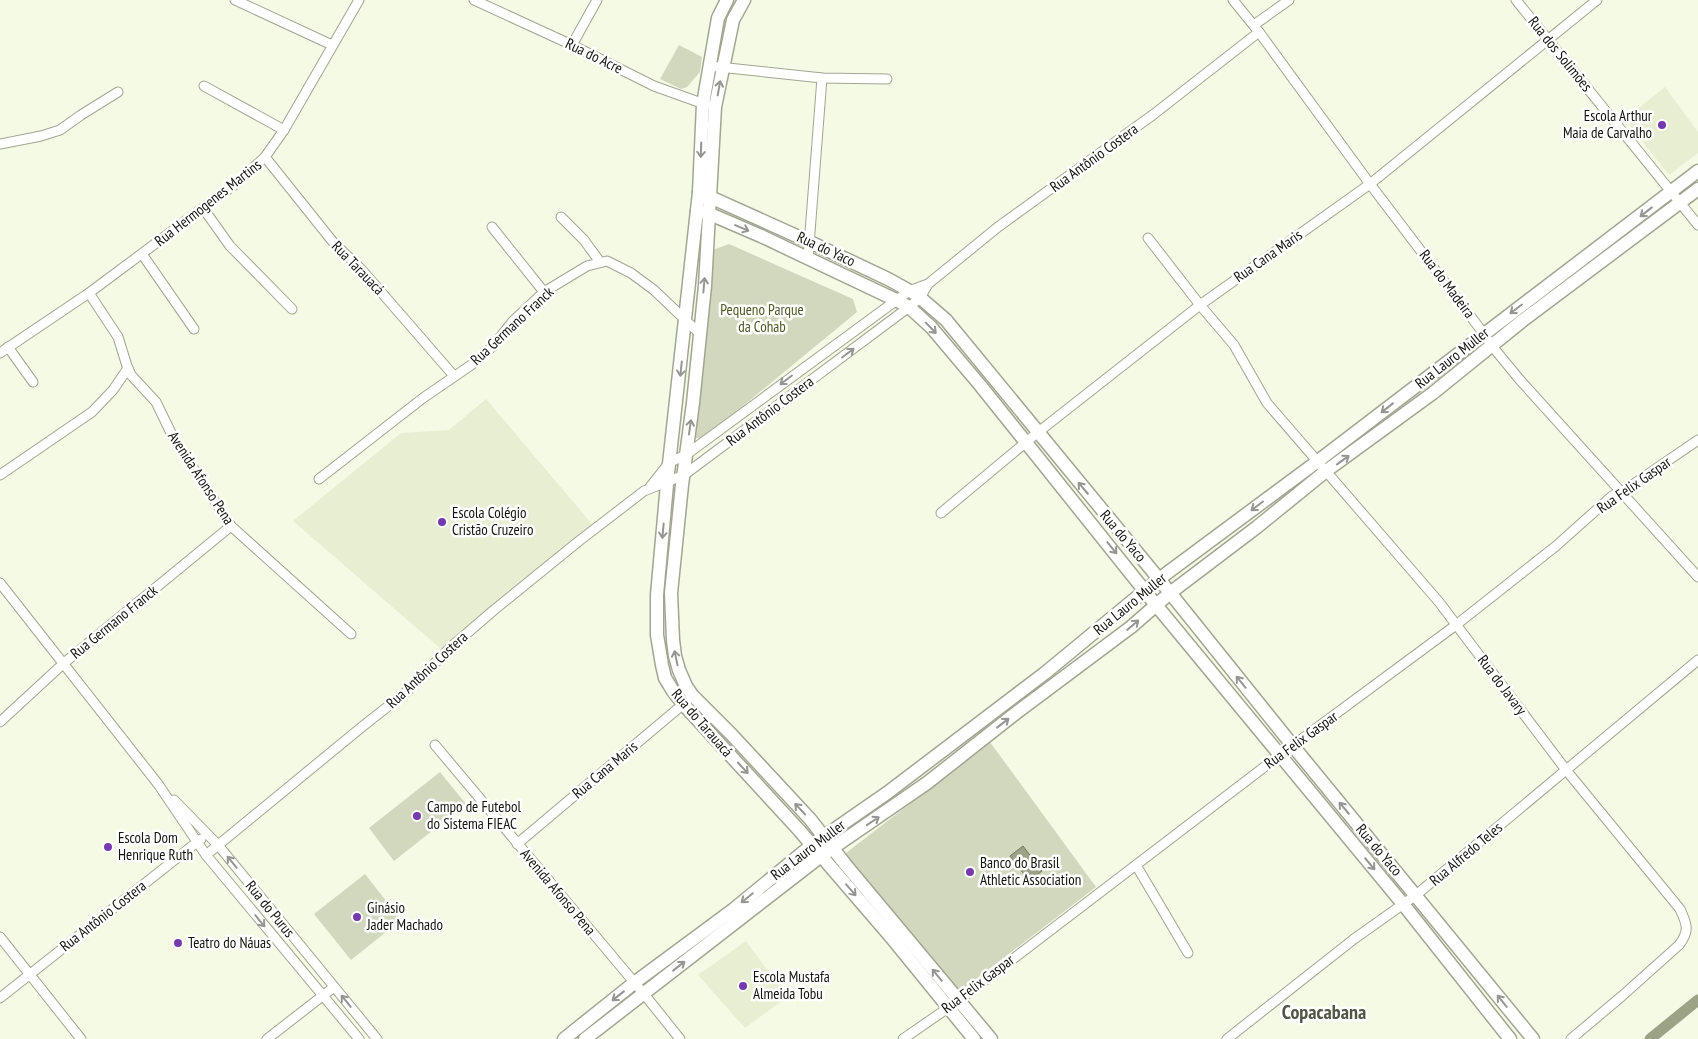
<svg xmlns="http://www.w3.org/2000/svg" width="1698" height="1039" font-family="'PT Sans Narrow',sans-serif">
  <rect width="100%" height="100%" fill="#f5fae5"/>
  <g fill="#e8eed2">
    <path d="M 1665,87 L 1698,132 L 1698,153 L 1669,175 L 1625,119 Z"/>
    <path d="M 486,399 L 592,524 L 441,649 L 293,521 L 401,433 L 449,430 Z"/>
    <path d="M 746,941 L 787,997 L 745,1028 L 698,975 Z"/>
  </g>
  <g fill="#d2d8be">
    <path d="M 679,45 L 702,57 L 700,72 L 687,87 L 681,89 L 660,79 Z"/>
    <path d="M 729,244 L 853,299 L 857,312 L 704,438 L 693,438 L 713,250 Z"/>
    <path d="M 990,742 L 1096,887 L 954,996 L 842,856 Z"/>
    <path d="M 440,772 L 466,804 L 394,861 L 369,828 Z"/>
    <path d="M 365,874 L 401,920 L 351,960 L 314,914 Z"/>
  </g>
  <path fill="#9ca285" stroke="#737761" d="M 1023,846 L 1042,871 L 1029,881 L 1010,856 Z"/>
  <g fill="none" stroke-linecap="round" stroke-linejoin="round">
    <path stroke="#9ca285" stroke-width="11" d="M 1650,1039 L 1698,1000"/>
    <g stroke="#a1a692" stroke-width="11">
      <g id="street">
        <path d="M 235,0 L 332,45"/>
        <path d="M 474,0 L 572,45 L 654,86 L 707,105"/>
        <path d="M 1233,0 L 1259,32 L 1370,184 L 1484,334 L 1492,346 L 1520,380 L 1698,577"/>
        <path d="M 1516,0 L 1698,225"/>
        <path d="M 1254,25 L 1289,0"/>
        <path d="M 572,45 L 597,0"/>
        <path d="M 709,66 L 822,78 L 887,79"/>
        <path d="M 204,86 L 284,130"/>
        <path d="M 0,144 L 41,136 L 60,130 L 81,115 L 118,92"/>
        <path d="M 265,157 L 333,242 L 362,270 L 454,376"/>
        <path d="M 203,208 L 230,246 L 292,309"/>
        <path d="M 561,217 L 584,240 L 600,262"/>
        <path d="M 492,227 L 544,292"/>
        <path d="M 1148,238 L 1200,305 L 1234,345 L 1267,403 L 1439,602 L 1566,770 L 1680,909 C 1687,924 1690,931 1679,945 L 1622,996 L 1571,1039"/>
        <path d="M 142,254 L 194,329"/>
        <path d="M 808,258 L 822,78"/>
        <path d="M 89,293 L 118,337 L 127,366 L 131,375 L 156,402 L 173,437 L 231,526 L 351,634"/>
        <path d="M 8,347 L 33,382"/>
        <path d="M 0,353 L 89,293 L 238,182 L 265,157 L 284,130 L 359,0"/>
        <path d="M 0,475 L 92,412 L 113,390 L 128,368"/>
        <path d="M 319,479 L 423,398 L 477,361 L 494,345 L 513,321 L 544,292 L 587,266 L 607,261 L 631,273 L 654,290 L 699,333"/>
        <path d="M 650,487 L 669,463 L 687,454 L 909,291 L 928,284 L 998,227 L 1154,114 L 1259,32"/>
        <path d="M 941,513 L 1037,433 L 1200,305 L 1370,184 L 1597,0"/>
        <path d="M 0,583 L 158,784 L 206,855 L 359,1039"/>
        <path d="M 0,722 L 64,663 L 231,526"/>
        <path d="M 435,745 L 644,994 L 680,1039"/>
        <path d="M 174,800 L 218,845 L 377,1039"/>
        <path d="M 517,844 L 687,701"/>
        <path d="M 206,855 L 363,726 L 405,693 L 451,647 L 494,610 L 579,541 L 644,491 L 684,475 L 909,307 L 920,298 L 928,284"/>
        <path d="M 1136,865 L 1188,953"/>
        <path d="M 0,937 L 81,1039"/>
        <path d="M 0,998 L 201,839"/>
        <path d="M 267,1039 L 334,987"/>
        <path d="M 903,1039 L 958,1001 L 1280,755 L 1456,625 L 1556,546 L 1612,496 L 1622,492 L 1698,440"/>
        <path d="M 1227,1039 L 1354,939 L 1416,895 L 1698,660"/>
      </g>
    </g>
    <g stroke="#a1a692" stroke-width="15">
      <g id="secondary">
        <path d="M 727,0 L 718,18 L 703,104 L 699,192 L 668,473 L 657,595 L 657,635 L 662,665 L 665,678 L 673,691 L 683,704 L 799,830 L 891,937 L 974,1039"/>
        <path d="M 744,0 L 733,20 L 715,107 L 705,286 L 693,403 L 682,485 L 671,593 L 673,640 L 675,656 L 679,670 L 686,686 L 692,695 L 731,734 L 810,819 L 845,864 L 991,1039"/>
        <path d="M 699,192 L 810,242 L 888,279 L 917,295 L 946,320 L 1159,579 L 1293,746 L 1533,1039"/>
        <path d="M 697,211 L 710,214 L 761,236 L 896,300 L 909,307 L 931,327 L 980,385 L 1156,605 L 1403,904 L 1510,1039"/>
        <path d="M 564,1039 L 634,983 L 734,909 L 812,845 L 887,793 L 1045,673 L 1159,579 L 1318,461 L 1698,171"/>
        <path d="M 585,1039 L 821,856 L 927,783 L 1016,713 L 1131,627 L 1170,593 L 1257,527 L 1326,471 L 1433,393 L 1522,321 L 1698,189"/>
      </g>
    </g>
    <use href="#street" stroke="#fff" stroke-width="9"/>
    <use href="#secondary" stroke="#fff" stroke-width="12"/>
  </g>
  <defs><path id="oneway-shaft" d="M-6 0H5M1.5-3L5.5 0L1.5 3" fill="none" stroke-width="1.6" stroke-linecap="round" stroke-linejoin="round" transform="scale(1.25)"/></defs>
  <g stroke="#959592">
    <use href="#oneway-shaft" transform="translate(719 88) rotate(-80)"/>
    <use href="#oneway-shaft" transform="translate(701 150) rotate(92)"/>
    <use href="#oneway-shaft" transform="translate(1646 212) rotate(142)"/>
    <use href="#oneway-shaft" transform="translate(742 228) rotate(23)"/>
    <use href="#oneway-shaft" transform="translate(704 285) rotate(-85)"/>
    <use href="#oneway-shaft" transform="translate(1516 309) rotate(143)"/>
    <use href="#oneway-shaft" transform="translate(931 328) rotate(46)"/>
    <use href="#oneway-shaft" transform="translate(848 353) rotate(-37)"/>
    <use href="#oneway-shaft" transform="translate(681 369) rotate(96)"/>
    <use href="#oneway-shaft" transform="translate(786 380) rotate(143)"/>
    <use href="#oneway-shaft" transform="translate(1387 408) rotate(142)"/>
    <use href="#oneway-shaft" transform="translate(690 427) rotate(-82)"/>
    <use href="#oneway-shaft" transform="translate(1343 460) rotate(-36)"/>
    <use href="#oneway-shaft" transform="translate(1083 488) rotate(-130)"/>
    <use href="#oneway-shaft" transform="translate(1257 506) rotate(143)"/>
    <use href="#oneway-shaft" transform="translate(663 531) rotate(95)"/>
    <use href="#oneway-shaft" transform="translate(1112 548) rotate(51)"/>
    <use href="#oneway-shaft" transform="translate(1133 625) rotate(-40)"/>
    <use href="#oneway-shaft" transform="translate(676 658) rotate(-102)"/>
    <use href="#oneway-shaft" transform="translate(1241 682) rotate(-129)"/>
    <use href="#oneway-shaft" transform="translate(1003 723) rotate(-38)"/>
    <use href="#oneway-shaft" transform="translate(743 768) rotate(47)"/>
    <use href="#oneway-shaft" transform="translate(1344 808) rotate(-130)"/>
    <use href="#oneway-shaft" transform="translate(800 809) rotate(-133)"/>
    <use href="#oneway-shaft" transform="translate(873 821) rotate(-34)"/>
    <use href="#oneway-shaft" transform="translate(232 862) rotate(-129)"/>
    <use href="#oneway-shaft" transform="translate(1370 864) rotate(50)"/>
    <use href="#oneway-shaft" transform="translate(851 890) rotate(49)"/>
    <use href="#oneway-shaft" transform="translate(747 898) rotate(141)"/>
    <use href="#oneway-shaft" transform="translate(260 921) rotate(51)"/>
    <use href="#oneway-shaft" transform="translate(679 966) rotate(-38)"/>
    <use href="#oneway-shaft" transform="translate(937 975) rotate(-129)"/>
    <use href="#oneway-shaft" transform="translate(618 996) rotate(142)"/>
    <use href="#oneway-shaft" transform="translate(346 1001) rotate(-129)"/>
    <use href="#oneway-shaft" transform="translate(1502 1001) rotate(-129)"/>
  </g>
  <g fill="#763ab0" stroke="#fff" stroke-width="2">
    <circle cx="1662" cy="125" r="5"/>
    <circle cx="442" cy="522" r="5"/>
    <circle cx="417" cy="816" r="5"/>
    <circle cx="108" cy="847" r="5"/>
    <circle cx="970" cy="872" r="5"/>
    <circle cx="357" cy="917" r="5"/>
    <circle cx="178" cy="943" r="5"/>
    <circle cx="743" cy="986" r="5"/>
  </g>
  <g text-anchor="middle" stroke-width="5" stroke-linejoin="round" paint-order="stroke">
    <g font-size="15" fill="#13140d" stroke="#fff">
      <text transform="translate(1560 54) rotate(51)" y="5">Rua dos Solimões</text>
      <text transform="translate(594 56) rotate(26)" y="5">Rua do Acre</text>
      <text transform="translate(1094 158) rotate(-36)" y="5">Rua Antônio Costera</text>
      <text transform="translate(208 203) rotate(-38)" y="5">Rua Hermogenes Martins</text>
      <text transform="translate(826 249) rotate(25)" y="5">Rua do Yaco</text>
      <text transform="translate(1268 256) rotate(-35)" y="5">Rua Cana Maris</text>
      <text transform="translate(358 268) rotate(46)" y="5">Rua Tarauacá</text>
      <text transform="translate(1447 284) rotate(53)" y="5">Rua do Madeira</text>
      <text transform="translate(512 326) rotate(-43)" y="5">Rua Germano Franck</text>
      <text transform="translate(1452 358) rotate(-38)" y="5">Rua Lauro Muller</text>
      <text transform="translate(770 411) rotate(-37)" y="5">Rua Antônio Costera</text>
      <text transform="translate(201 478) rotate(57)" y="5">Avenida Afonso Pena</text>
      <text transform="translate(1634 485) rotate(-35)" y="5">Rua Felix Gaspar</text>
      <text transform="translate(1123 536) rotate(50)" y="5">Rua do Yaco</text>
      <text transform="translate(1130 604) rotate(-39)" y="5">Rua Lauro Muller</text>
      <text transform="translate(114 622) rotate(-39)" y="5">Rua Germano Franck</text>
      <text transform="translate(427 670) rotate(-43)" y="5">Rua Antônio Costera</text>
      <text transform="translate(1502 685) rotate(53)" y="5">Rua do Javary</text>
      <text transform="translate(702 723) rotate(49)" y="5">Rua do Tarauacá</text>
      <text transform="translate(1301 740) rotate(-36)" y="5">Rua Felix Gaspar</text>
      <text transform="translate(605 770) rotate(-40)" y="5">Rua Cana Maris</text>
      <text transform="translate(808 850) rotate(-37)" y="5">Rua Lauro Muller</text>
      <text transform="translate(1379 850) rotate(50)" y="5">Rua do Yaco</text>
      <text transform="translate(1466 854) rotate(-40)" y="5">Rua Alfredo Teles</text>
      <text transform="translate(558 892) rotate(50)" y="5">Avenida Afonso Pena</text>
      <text transform="translate(270 909) rotate(51)" y="5">Rua do Purus</text>
      <text transform="translate(103 916) rotate(-38)" y="5">Rua Antônio Costera</text>
      <text transform="translate(978 984) rotate(-37)" y="5">Rua Felix Gaspar</text>
    </g>
    <g font-size="15" fill="#13140d" stroke="#fff" text-anchor="start">
      <text x="1652" y="121" text-anchor="end">Escola Arthur<tspan x="1652" dy="17">Maia de Carvalho</tspan></text>
      <text x="452" y="518">Escola Colégio<tspan x="452" dy="17">Cristão Cruzeiro</tspan></text>
      <text x="427" y="812">Campo de Futebol<tspan x="427" dy="17">do Sistema FIEAC</tspan></text>
      <text x="118" y="843">Escola Dom<tspan x="118" dy="17">Henrique Ruth</tspan></text>
      <text x="980" y="868">Banco do Brasil<tspan x="980" dy="17">Athletic Association</tspan></text>
      <text x="367" y="913">Ginásio<tspan x="367" dy="17">Jader Machado</tspan></text>
      <text x="188" y="948">Teatro do Náuas</text>
      <text x="753" y="982">Escola Mustafa<tspan x="753" dy="17">Almeida Tobu</tspan></text>
    </g>
    <g font-size="15" fill="#505827" stroke="#fff">
      <text x="762" y="315">Pequeno Parque<tspan x="762" dy="17">da Cohab</tspan></text>
    </g>
    <g font-size="20" font-weight="bold" fill="#525645" stroke="#fff">
      <text x="1324" y="1019">Copacabana</text>
    </g>
  </g>
</svg>
